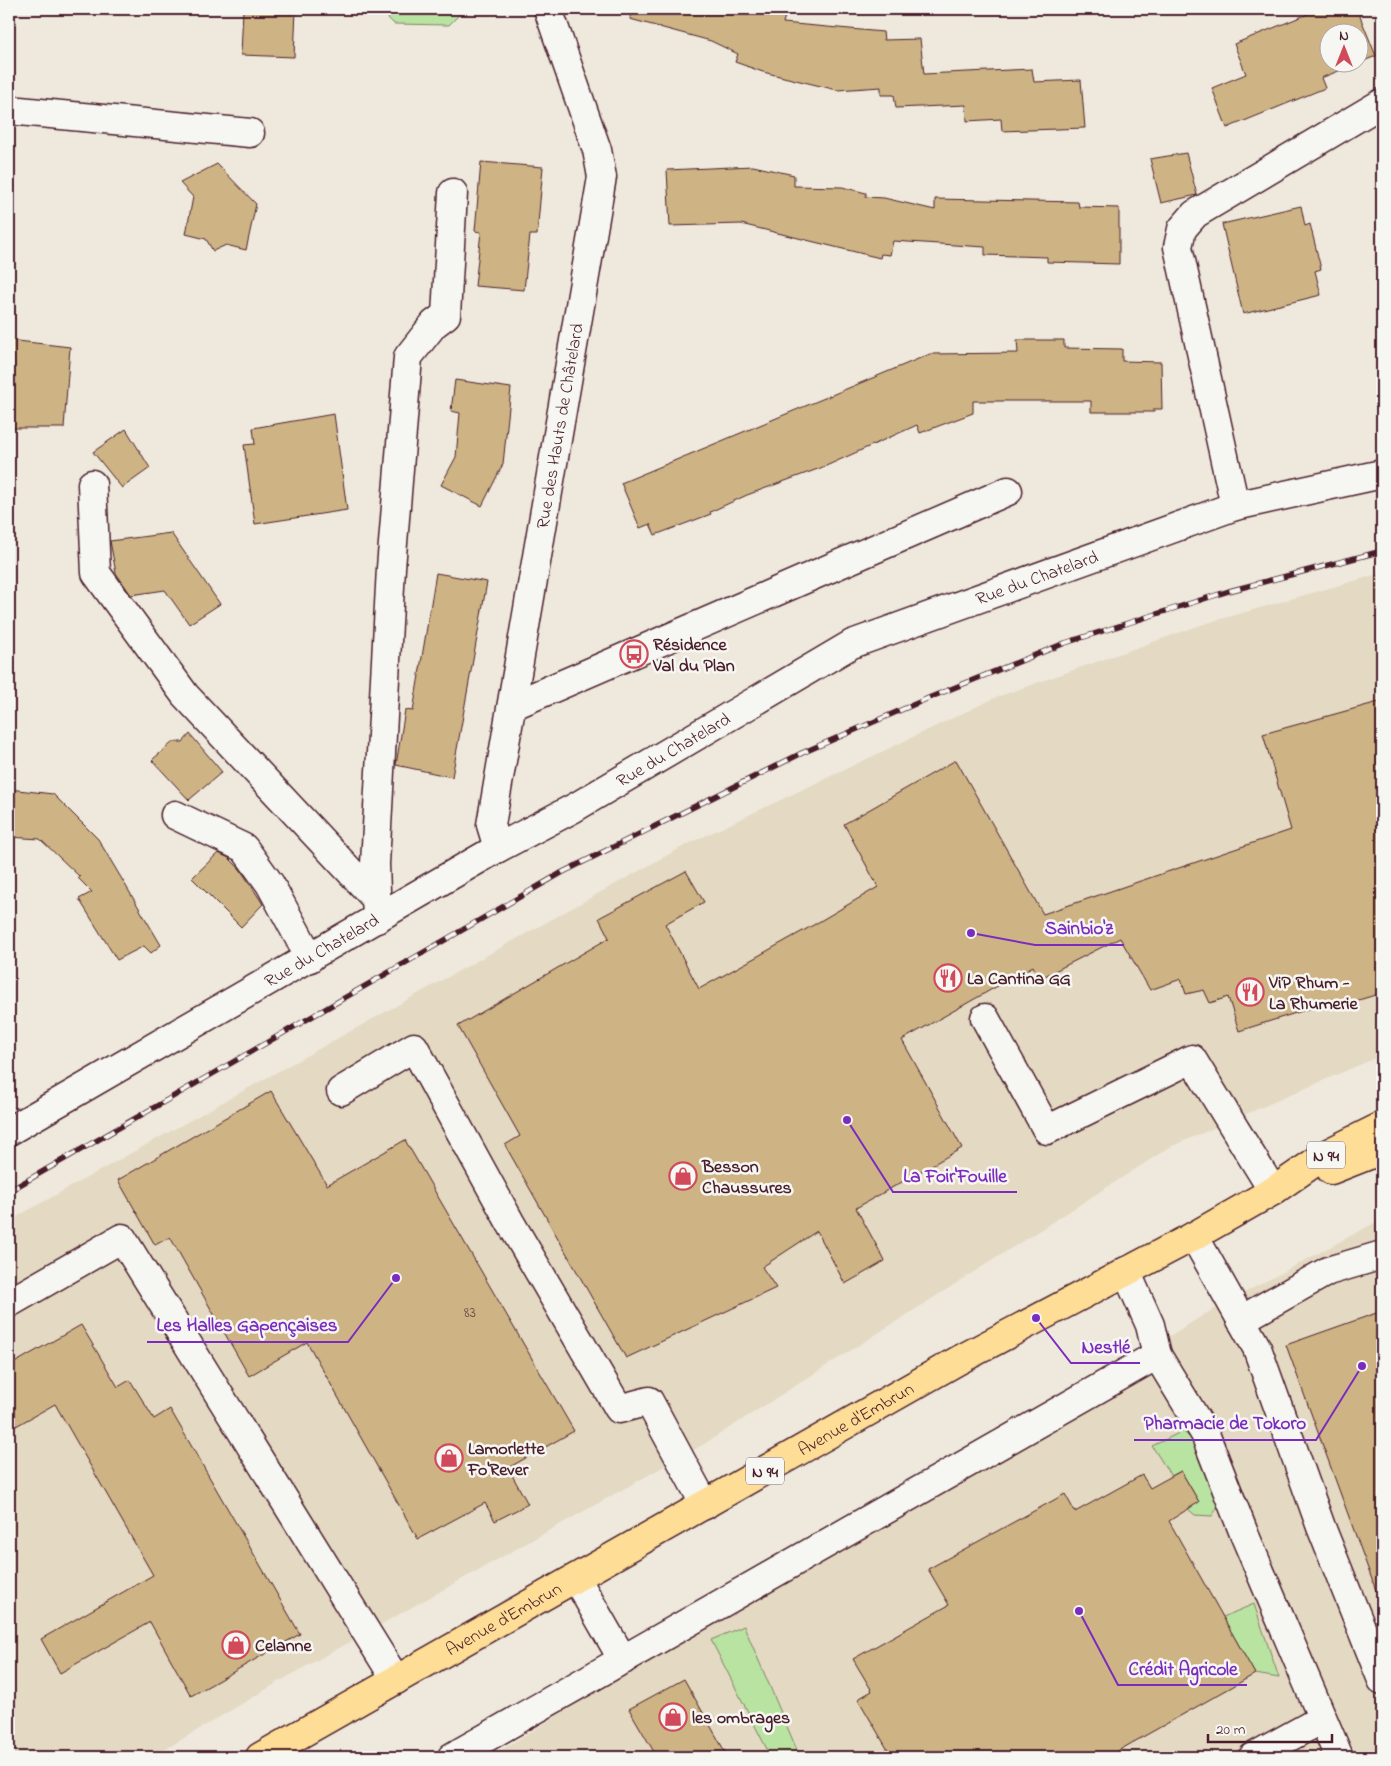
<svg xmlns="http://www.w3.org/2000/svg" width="1391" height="1766" font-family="'Indie Flower',sans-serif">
  <rect width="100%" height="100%" fill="#eee9dc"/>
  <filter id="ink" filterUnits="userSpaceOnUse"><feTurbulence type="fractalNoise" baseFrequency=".02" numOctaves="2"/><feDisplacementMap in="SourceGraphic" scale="10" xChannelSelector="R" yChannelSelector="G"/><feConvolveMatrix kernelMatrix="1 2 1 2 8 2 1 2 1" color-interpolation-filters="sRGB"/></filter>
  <g filter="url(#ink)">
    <g fill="#e4d9c2">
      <path d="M 1382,573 L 1382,1055 L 1170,1147 L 704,1444 L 287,1677 L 152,1757 L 9,1757 L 9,1221 L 684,846 L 997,697 L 1204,624 Z"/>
      <path d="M 1382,1219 L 1382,1757 L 490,1757 L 1207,1313 Z"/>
    </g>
    <g fill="#b8e3a1" stroke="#818166">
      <path d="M 385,9 L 461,9 L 461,13 L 449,25 L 394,24 L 385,15 Z"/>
      <path d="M 1183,1431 L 1193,1441 L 1219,1505 L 1212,1516 L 1195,1515 L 1188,1509 L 1199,1502 L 1181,1471 L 1171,1476 L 1152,1446 Z"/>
      <path d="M 1254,1604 L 1279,1678 L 1255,1674 L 1223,1617 Z"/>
      <path d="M 744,1626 L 800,1757 L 771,1757 L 711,1640 Z"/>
    </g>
    <g fill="#ceb484" stroke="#4a1f2b" fill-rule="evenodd">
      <path d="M 243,9 L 296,9 L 294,57 L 241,55 Z"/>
      <path d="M 631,9 L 787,9 L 783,23 L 883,32 L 884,40 L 920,39 L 924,74 L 1032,69 L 1034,82 L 1081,80 L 1085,128 L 1002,131 L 1001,119 L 967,121 L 966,105 L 896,108 L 894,95 L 881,95 L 881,87 L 837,90 L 763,72 L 735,62 L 738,54 L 711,41 L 630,19 Z"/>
      <path d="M 1320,9 L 1357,9 L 1376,56 L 1321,78 L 1325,88 L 1227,128 L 1212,88 L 1246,74 L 1234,44 ZM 1328,32 L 1358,32 L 1358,62 L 1328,62 Z"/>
      <path d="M 1186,153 L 1197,195 L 1161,203 L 1150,159 Z"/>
      <path d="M 481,162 L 543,167 L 537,235 L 530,235 L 524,290 L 475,286 L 481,232 L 475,231 Z"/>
      <path d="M 217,164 L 256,204 L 246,250 L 226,245 L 213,251 L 206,239 L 186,234 L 193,197 L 180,183 Z"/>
      <path d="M 753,166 L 794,175 L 794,186 L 842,187 L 866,193 L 866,197 L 884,198 L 935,210 L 935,199 L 1078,202 L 1079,207 L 1119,208 L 1119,264 L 1047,262 L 1047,257 L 985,255 L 985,247 L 893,241 L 890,255 L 881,254 L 880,258 L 741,224 L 670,226 L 667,170 Z"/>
      <path d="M 1301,206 L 1305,226 L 1310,224 L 1321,269 L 1315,271 L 1321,295 L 1243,314 L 1222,224 Z"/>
      <path d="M 9,340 L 70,347 L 64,428 L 9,428 Z"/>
      <path d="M 1017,340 L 1064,340 L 1064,348 L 1122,349 L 1122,361 L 1161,362 L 1162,409 L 1154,409 L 1154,412 L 1091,412 L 1091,401 L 973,401 L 973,413 L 920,433 L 917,425 L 826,466 L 747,495 L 710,512 L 711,514 L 655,535 L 650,524 L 640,528 L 621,483 L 930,354 L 1018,353 Z"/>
      <path d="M 455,380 L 511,388 L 503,464 L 482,506 L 441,485 L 456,457 L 460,413 L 451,411 Z"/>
      <path d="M 334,414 L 347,510 L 255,524 L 244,445 L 255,444 L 253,428 Z"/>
      <path d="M 126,429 L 150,468 L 122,488 L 93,452 Z"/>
      <path d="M 171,533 L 220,604 L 189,624 L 165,590 L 131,595 L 116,573 L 110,541 Z"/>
      <path d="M 436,573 L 487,582 L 452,777 L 396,765 L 405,710 L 413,711 Z"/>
      <path d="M 1382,701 L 1382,993 L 1342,1005 L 1340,999 L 1239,1031 L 1228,997 L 1210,1003 L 1204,990 L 1186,994 L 1181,979 L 1150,990 L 1120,938 L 1039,979 L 1033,966 L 902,1040 L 962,1148 L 856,1208 L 885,1261 L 845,1284 L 817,1231 L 762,1267 L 776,1288 L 626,1358 L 505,1145 L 520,1136 L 458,1026 L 609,938 L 599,918 L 686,871 L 704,902 L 665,924 L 699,989 L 810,927 L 878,887 L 844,824 L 956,760 L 1043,914 L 1291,830 L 1263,734 Z"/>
      <path d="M 190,734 L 222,772 L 189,800 L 152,760 L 173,742 L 183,742 Z"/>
      <path d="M 9,789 L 53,794 L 98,839 L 161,945 L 151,953 L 144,946 L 117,960 L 79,899 L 92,892 L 78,878 L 80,877 L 40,839 L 9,837 Z"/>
      <path d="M 218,853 L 229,858 L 240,869 L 263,904 L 241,927 L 192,878 Z"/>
      <path d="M 271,1091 L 327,1185 L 405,1140 L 574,1431 L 508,1468 L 528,1504 L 495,1521 L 485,1503 L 418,1539 L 307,1342 L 249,1376 L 170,1237 L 155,1245 L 118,1180 Z"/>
      <path d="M 1382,1311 L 1382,1595 L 1378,1596 L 1286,1345 Z"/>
      <path d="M 81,1325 L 118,1387 L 130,1380 L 154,1419 L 170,1409 L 300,1634 L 191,1696 L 150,1622 L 60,1673 L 41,1639 L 153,1575 L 55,1404 L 9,1430 L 9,1366 Z"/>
      <path d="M 1181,1471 L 1199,1502 L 1169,1521 L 1255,1674 L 1107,1757 L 892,1757 L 858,1699 L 872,1691 L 853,1659 L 949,1605 L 928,1569 L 1065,1494 L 1075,1512 L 1142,1475 L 1150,1488 Z"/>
      <path d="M 684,1679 L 728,1757 L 657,1757 L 629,1709 Z"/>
    </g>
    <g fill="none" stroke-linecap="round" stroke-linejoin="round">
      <g stroke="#4a1f2b" stroke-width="31">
        <g id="minor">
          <path d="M 9,110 L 250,133"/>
          <path d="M 92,484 L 96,573 L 185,695 L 377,900"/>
          <path d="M 1235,506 L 1178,247 L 1182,229 L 1195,214 L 1382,103"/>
          <path d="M 512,706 L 1008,491"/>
          <path d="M 175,815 L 244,848 L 270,884 L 310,958"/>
          <path id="s1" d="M 498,848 L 491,825 L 602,177 L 597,150 L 548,9"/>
          <path d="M 377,919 L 375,864 L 391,568 L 408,357 L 434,324 L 446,315 L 453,193"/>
          <path d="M 985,1018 L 1047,1130 L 1192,1059 L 1273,1191"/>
          <path d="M 341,1091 L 414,1047 L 510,1222 L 619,1409 L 649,1401 L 705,1505"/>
          <path id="s2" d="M 9,1131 L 498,848 L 574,808 L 852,644 L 1235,506 L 1382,474"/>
          <path d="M 1194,1236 L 1257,1348 L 1321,1527 L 1382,1680"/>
          <path d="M 9,1303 L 122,1238 L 396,1680"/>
          <path d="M 1241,1320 L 1328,1271 L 1382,1255"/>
          <path d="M 1157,1355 L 1205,1434 L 1245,1536 L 1339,1757"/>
          <path d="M 576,1578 L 623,1660"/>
          <path d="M 452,1757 L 1157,1355 L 1150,1325 L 1126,1271"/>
          <path d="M 1253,1757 L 1322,1719"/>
        </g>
      </g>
      <g stroke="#4a1f2b" stroke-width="31">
        <g id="major">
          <path d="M 1331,1170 L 1382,1150"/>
          <path id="s3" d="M 260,1757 L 959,1360 L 1194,1236 L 1273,1191 L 1328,1153 L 1382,1126"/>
        </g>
      </g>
      <use href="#minor" stroke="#f6f6f2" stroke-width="28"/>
      <use href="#major" stroke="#fedd96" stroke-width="28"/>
      <g stroke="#4a1f2b" stroke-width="5.5">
        <path id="rail" d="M 9,1191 L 563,872 L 802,753 L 931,697 L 1065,643 L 1229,591 L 1382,551"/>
      </g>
      <use href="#rail" stroke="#f6f6f2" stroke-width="4" stroke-dasharray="11" stroke-linecap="butt"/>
    </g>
  </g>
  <defs>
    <g id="bus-ring" transform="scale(1.4375)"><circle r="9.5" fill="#f6f6f2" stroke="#d1495b" stroke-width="1.5"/><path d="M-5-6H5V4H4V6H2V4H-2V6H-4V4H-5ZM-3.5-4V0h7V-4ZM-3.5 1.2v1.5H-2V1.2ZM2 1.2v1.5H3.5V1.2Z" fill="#d1495b"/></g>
    <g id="restaurant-ring" transform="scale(1.4375)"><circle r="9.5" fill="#f6f6f2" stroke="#d1495b" stroke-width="1.5"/><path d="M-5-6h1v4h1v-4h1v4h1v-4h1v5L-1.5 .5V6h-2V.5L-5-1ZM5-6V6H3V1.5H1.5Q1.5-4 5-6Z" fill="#d1495b"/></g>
    <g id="shop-ring" transform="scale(1.4375)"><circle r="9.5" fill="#f6f6f2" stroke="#d1495b" stroke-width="1.5"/><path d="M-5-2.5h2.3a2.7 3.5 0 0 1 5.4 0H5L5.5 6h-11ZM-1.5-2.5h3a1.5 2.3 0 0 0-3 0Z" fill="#d1495b"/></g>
  </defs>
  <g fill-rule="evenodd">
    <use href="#bus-ring" x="634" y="654"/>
    <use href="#restaurant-ring" x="948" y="978"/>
    <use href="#restaurant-ring" x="1250" y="992"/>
    <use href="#shop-ring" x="683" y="1176"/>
    <use href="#shop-ring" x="449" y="1458"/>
    <use href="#shop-ring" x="236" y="1645"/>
    <use href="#shop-ring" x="673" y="1717"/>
  </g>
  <g text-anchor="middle" stroke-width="5" stroke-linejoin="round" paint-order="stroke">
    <g font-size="15" fill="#6b4441">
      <text x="470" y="1317">83</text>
    </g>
    <g fill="#f6f6f2" stroke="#7e6067" stroke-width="1">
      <rect x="1307" y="1141.5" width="38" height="27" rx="4"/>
      <rect x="746" y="1457.5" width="38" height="27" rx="4"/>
    </g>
    <g font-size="16" font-weight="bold" fill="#4a1f2b">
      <text x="1326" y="1161">N 94</text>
      <text x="765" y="1477">N 94</text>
    </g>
    <g font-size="18" fill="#4a1f2b" stroke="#f6f6f2">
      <text dy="6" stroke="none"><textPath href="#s1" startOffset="429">Rue des Hauts de Châtelard</textPath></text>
      <text dy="6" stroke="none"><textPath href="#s2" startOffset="1170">Rue du Chatelard</textPath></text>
      <text dy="6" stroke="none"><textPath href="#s2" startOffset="766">Rue du Chatelard</textPath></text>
      <text dy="6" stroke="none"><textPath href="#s2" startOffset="361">Rue du Chatelard</textPath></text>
      <text dy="6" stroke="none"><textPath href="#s3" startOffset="685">Avenue d'Embrun</textPath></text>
      <text dy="6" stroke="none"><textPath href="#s3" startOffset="280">Avenue d'Embrun</textPath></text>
    </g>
    <g font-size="18" font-weight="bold" fill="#4a1f2b" stroke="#f6f6f2" text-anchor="start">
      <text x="653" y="650">Résidence<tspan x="653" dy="21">Val du Plan</tspan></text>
      <text x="967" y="984">La Cantina GG</text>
      <text x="1269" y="988">ViP Rhum -<tspan x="1269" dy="21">La Rhumerie</tspan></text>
      <text x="702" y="1172">Besson<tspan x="702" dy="21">Chaussures</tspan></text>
      <text x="468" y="1454">Lamorlette<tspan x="468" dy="21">Fo'Rever</tspan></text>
      <text x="255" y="1651">Celanne</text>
      <text x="692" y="1723">les ombrages</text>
    </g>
  </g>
  <path fill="none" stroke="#7b2cbf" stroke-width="2" d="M971 933L1035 945H1124M847 1120L893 1192H1017M396 1278L348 1342H147M1036 1318L1071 1363H1140M1362 1366L1316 1440H1134M1079 1611L1118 1685H1247"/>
  <g fill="#7b2cbf" stroke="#f6f6f2" stroke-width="2">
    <circle cx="971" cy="933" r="5"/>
    <circle cx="847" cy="1120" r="5"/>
    <circle cx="396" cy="1278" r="5"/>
    <circle cx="1036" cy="1318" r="5"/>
    <circle cx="1362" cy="1366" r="5"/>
    <circle cx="1079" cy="1611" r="5"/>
  </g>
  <g font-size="19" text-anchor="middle" font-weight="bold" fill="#7b2cbf" stroke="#f6f6f2" stroke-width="5" stroke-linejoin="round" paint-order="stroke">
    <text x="1079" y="934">Sainbio'z</text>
    <text x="955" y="1182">La Foir'Fouille</text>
    <text x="247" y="1331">Les Halles Gapençaises</text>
    <text x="1106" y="1353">Nestlé</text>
    <text x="1225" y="1429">Pharmacie de Tokoro</text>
    <text x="1183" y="1675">Crédit Agricole</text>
  </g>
  <rect width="1391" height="1766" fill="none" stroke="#f6f6f2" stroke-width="30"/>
  <rect x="15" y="15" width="1361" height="1736" fill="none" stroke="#4a1f2b" stroke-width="2" filter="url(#ink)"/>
  <g transform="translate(1344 48)"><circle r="24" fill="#f6f6f2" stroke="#b1a0a2"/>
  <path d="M0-4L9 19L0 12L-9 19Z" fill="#d1495b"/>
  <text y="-8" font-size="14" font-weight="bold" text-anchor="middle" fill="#4a1f2b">N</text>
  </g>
  <path d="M1208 1734v8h124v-8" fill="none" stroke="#4a1f2b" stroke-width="2.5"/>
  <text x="1216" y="1734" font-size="15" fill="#4a1f2b" stroke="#f6f6f2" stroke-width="4" paint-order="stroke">20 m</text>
</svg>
